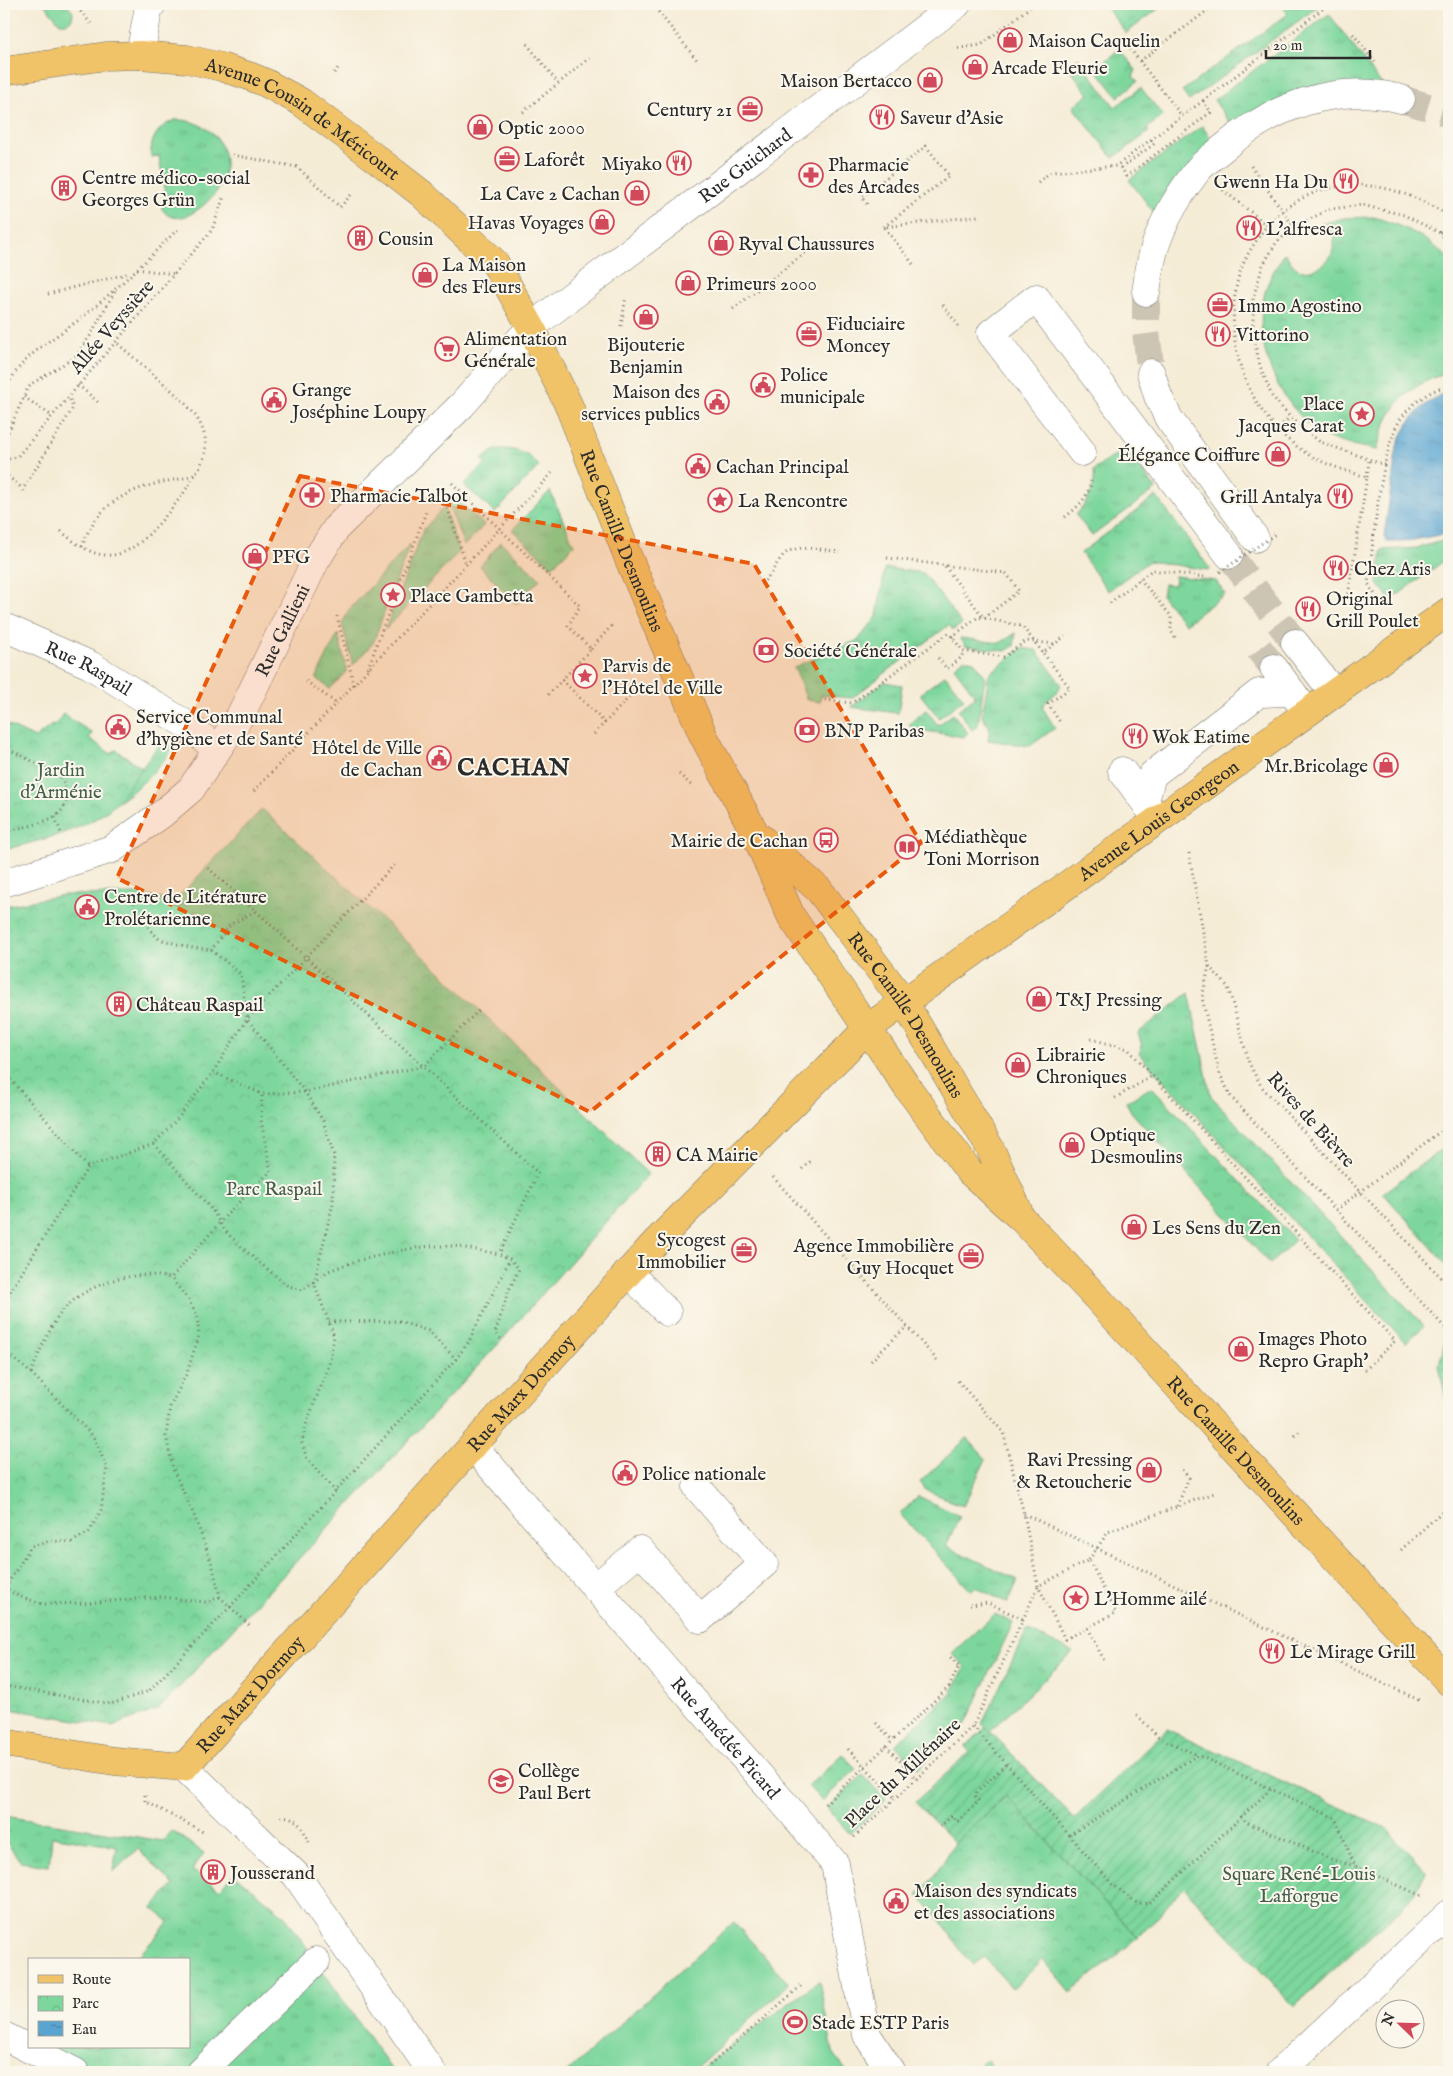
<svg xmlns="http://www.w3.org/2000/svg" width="1453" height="2076" font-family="'IM FELL English',serif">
  <defs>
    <pattern id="grass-tufts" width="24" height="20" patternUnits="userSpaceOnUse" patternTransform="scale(1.25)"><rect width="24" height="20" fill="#7dd79c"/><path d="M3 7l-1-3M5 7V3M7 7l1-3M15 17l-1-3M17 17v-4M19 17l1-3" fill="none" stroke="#6cb987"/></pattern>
    <pattern id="park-crowns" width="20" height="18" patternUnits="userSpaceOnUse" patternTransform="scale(1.25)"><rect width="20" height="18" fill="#7dd79c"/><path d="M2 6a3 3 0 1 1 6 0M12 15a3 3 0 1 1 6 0" fill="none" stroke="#6cb987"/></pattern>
    <pattern id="garden-furrows" width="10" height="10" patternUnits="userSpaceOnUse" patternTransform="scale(1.25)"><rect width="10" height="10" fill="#7dd79c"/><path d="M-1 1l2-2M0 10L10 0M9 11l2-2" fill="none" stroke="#6cb987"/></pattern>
    <pattern id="water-ripples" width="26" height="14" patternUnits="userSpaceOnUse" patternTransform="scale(1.25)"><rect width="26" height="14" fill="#59a4d1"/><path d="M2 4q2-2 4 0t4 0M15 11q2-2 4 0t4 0" fill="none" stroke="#4a86aa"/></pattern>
  </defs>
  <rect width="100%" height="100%" fill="#fbf7ec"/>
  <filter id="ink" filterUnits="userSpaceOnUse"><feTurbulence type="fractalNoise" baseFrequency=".02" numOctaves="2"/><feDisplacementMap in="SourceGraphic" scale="10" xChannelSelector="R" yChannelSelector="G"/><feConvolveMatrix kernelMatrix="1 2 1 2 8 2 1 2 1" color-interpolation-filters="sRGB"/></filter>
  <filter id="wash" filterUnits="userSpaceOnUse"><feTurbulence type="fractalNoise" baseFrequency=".0096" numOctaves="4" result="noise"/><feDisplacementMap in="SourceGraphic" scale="20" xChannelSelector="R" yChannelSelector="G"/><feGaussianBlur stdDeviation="1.12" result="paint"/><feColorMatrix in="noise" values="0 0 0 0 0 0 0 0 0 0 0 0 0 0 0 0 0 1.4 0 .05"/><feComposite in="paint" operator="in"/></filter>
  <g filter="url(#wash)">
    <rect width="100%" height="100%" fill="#f5ecd6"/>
    <g fill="url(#grass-tufts)" stroke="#548164">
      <path d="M 44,4 L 66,4 L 73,12 L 72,19 L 67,23 L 60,23 Z"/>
      <path d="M 1104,4 L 1165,4 L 1126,33 Z"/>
      <path d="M 1281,4 L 1320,5 L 1189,101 L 1182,91 L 1288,14 Z"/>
      <path d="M 1329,14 L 1383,86 L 1233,127 L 1214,100 Z"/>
      <path d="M 1119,49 L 1136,70 L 1133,77 L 1138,81 L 1118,97 L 1096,69 Z"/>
      <path d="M 1078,58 L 1115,107 L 1141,88 L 1163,116 L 1147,128 L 1149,132 L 1113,158 L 1073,107 L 1089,94 L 1068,67 Z"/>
      <path d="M 175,120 C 202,119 227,138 225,167 C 224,173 224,180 221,185 C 211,203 175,234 161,207 L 167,204 L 159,156 L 151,157 C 150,138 158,127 175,120 Z"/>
      <path d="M 1202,126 L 1213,141 L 1156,215 L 1129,180 Z"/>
      <path d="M 1374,217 C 1407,228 1424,235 1449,259 L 1449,372 C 1406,386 1388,406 1377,450 C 1359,446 1338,444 1322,434 C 1275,403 1248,336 1268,283 C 1272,272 1280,262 1285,253 C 1288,257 1292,266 1297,268 C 1309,275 1327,266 1332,253 C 1334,248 1334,242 1334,237 L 1321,224 L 1344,218 Z"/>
      <path d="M 1125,448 L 1156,489 L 1092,536 L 1076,515 C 1088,501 1096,489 1094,470 Z"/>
      <path d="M 500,449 C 518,449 528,453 539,466 L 495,513 L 464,485 L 486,463 L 482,460 L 491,452 Z"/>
      <path d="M 550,491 L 574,545 L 552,567 L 512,530 Z"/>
      <path d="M 1156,496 L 1210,569 L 1208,570 L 1149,561 L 1108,591 L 1081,553 Z"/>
      <path d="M 454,497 L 484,525 L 464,546 L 448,503 Z"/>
      <path d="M 444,507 L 459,552 L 385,630 L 423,530 Z"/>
      <path d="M 1449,539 L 1449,557 L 1391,600 L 1377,583 L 1382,550 L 1417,548 Z"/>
      <path d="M 501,542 L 540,579 L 516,604 L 480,566 Z"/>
      <path d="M 410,544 L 373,643 L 353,665 L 342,624 L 349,610 Z"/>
      <path d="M 885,568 L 923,573 L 962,624 L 953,630 L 949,625 L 852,698 L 821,695 L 820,702 L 807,700 L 794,667 L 858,640 L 877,617 Z"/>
      <path d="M 1175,576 L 1216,581 L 1225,594 L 1185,624 L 1162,596 L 1164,584 L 1174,585 Z"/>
      <path d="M 1016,633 L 1014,646 L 1006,651 L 966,646 L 960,638 L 1000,643 Z"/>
      <path d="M 338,634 L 347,671 L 330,689 L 316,678 Z"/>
      <path d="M 1022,648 L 1036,650 L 1061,684 C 1058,695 1047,698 1042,707 L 1055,728 L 1030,746 L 988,740 L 990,728 L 982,717 L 989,674 Z"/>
      <path d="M 964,659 L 974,661 L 985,676 L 978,725 L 972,730 L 958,710 L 976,697 L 954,667 Z"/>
      <path d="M 945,675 L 964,699 L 939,718 L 920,694 Z"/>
      <path d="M 884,682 L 902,685 L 898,713 L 851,707 Z"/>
      <path d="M 926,710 L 938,725 L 953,714 L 968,733 L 964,737 L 913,729 L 909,724 Z"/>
      <path d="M 163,739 L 174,746 C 151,781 121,801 87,823 L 104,749 L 111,754 L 116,750 L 142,768 Z"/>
      <path d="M 1189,993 L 1211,1096 L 1424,1326 L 1406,1343 L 1139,1054 L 1142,1046 L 1138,1033 Z"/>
      <path d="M 1152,1087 L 1295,1240 L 1270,1264 L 1132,1113 L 1126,1102 Z"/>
      <path d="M 967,1438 L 986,1459 L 963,1506 L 926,1490 L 920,1482 Z"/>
      <path d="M 918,1496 L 960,1516 L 946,1546 L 1018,1580 L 1008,1603 L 975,1587 L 971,1591 L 900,1514 Z"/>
      <path d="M 995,1614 L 1013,1623 L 965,1725 L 918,1769 L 895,1745 L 952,1692 L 965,1667 L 952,1653 Z"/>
      <path d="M 1027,1630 L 1073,1652 L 990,1731 L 982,1724 Z"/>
      <path d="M 843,1754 L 856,1769 L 822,1801 L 808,1786 Z"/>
      <path d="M 863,1775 L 886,1800 L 850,1834 L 827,1808 Z"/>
      <path d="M 4,1816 L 163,1841 L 172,1831 L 204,1853 L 192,1870 L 219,1889 L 234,1874 L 284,1915 L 310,1952 L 216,2048 L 187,2072 L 99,2072 L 51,2047 L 189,2047 L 189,1960 L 135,1960 L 169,1922 L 152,1907 L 174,1885 L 138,1849 L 113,1872 L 117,1847 L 52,1836 L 49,1866 L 21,1862 L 4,1839 Z"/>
      <path d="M 320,1967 L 393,2072 L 214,2072 Z"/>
    </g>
    <g fill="url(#park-crowns)" stroke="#548164">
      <path d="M 63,714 L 92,733 L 89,738 L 111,754 L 116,750 L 142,768 C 132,781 123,798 111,808 C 81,832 40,840 4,850 L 4,723 L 35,738 L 52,725 L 55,726 Z"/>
      <path d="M 262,809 L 454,985 L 648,1174 L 502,1340 L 159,1709 L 112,1726 L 4,1708 L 4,906 L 64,895 L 134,894 L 175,901 Z"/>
      <path d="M 1449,1144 L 1449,1267 L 1383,1193 Z"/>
      <path d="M 1006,1796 L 1138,1938 L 1070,1992 L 1043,1959 L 1013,1989 L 984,1957 L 973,1965 C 962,1954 956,1943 947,1930 C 938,1917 928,1905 917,1894 L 934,1877 L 955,1843 Z"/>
      <path d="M 987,2060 L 995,2072 L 968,2072 Z"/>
    </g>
    <g fill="url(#garden-furrows)" stroke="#548164">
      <path d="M 1449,1324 L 1449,1416 L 1439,1365 Z"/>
      <path d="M 986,1727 L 1074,1819 L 1167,1729 L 1386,1828 L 1426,1872 L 1410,1900 L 1294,2006 L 1184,1887 L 1138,1938 L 1006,1796 L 955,1843 L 915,1802 L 970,1752 L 965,1747 Z"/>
    </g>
    <g fill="#7dd79c" stroke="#548164">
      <path d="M 734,1922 L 789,1984 L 691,2072 L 567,2072 Z"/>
      <path d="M 819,1981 L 833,2052 L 847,2072 L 696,2072 Z"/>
    </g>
    <path fill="url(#water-ripples)" stroke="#42687e" d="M 1449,392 L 1449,533 L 1403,542 L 1387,542 L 1384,537 L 1397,446 C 1407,421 1423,400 1449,392 Z"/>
  </g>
  <g filter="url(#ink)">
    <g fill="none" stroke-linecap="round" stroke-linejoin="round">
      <g stroke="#cdc5b4" stroke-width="28" stroke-dasharray="28 14" stroke-linecap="butt">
        <path d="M 1401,99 L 1449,113"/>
        <path d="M 1146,292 L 1146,332 L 1151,373"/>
        <path d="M 1229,555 L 1295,643"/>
        <path d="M 1259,649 L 1274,668"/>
      </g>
      <g stroke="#726f67" stroke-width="29">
        <g id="minor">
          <path d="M 140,55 L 149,6 L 152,4"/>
          <path d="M 1146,292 C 1148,281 1149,269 1152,258 C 1159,227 1177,197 1197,171 C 1203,163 1214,156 1222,149 C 1271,107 1337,81 1401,99"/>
          <path d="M 1151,373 L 1158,396 L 1169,419 L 1255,538"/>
          <path d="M 1082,452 L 991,333 L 1036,298 L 1229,555"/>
          <path id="s1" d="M 4,627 L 90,665 L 187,725 L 217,749"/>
          <path d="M 1295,643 L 1334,693"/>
          <path d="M 1274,668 L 1300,703"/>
          <path d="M 1122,771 L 1152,812"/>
          <path d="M 1145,801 L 1152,775 L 1259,693 L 1292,692"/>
          <path id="s2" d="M 4,883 L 112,849 L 162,814 L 191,789 L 240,716 L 316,560 L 337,527 L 462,405 L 531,327 L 957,4"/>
          <path d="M 628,1272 L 667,1312"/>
          <path id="s3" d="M 473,1446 L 678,1683 L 788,1808 L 835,1864 L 867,2035 L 891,2072"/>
          <path d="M 595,1588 L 640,1550 L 700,1619 L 764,1564 L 697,1487"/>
          <path d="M 184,1767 L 296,1875 L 432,2072"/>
          <path d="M 4,2036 L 75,2072"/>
          <path d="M 201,2072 L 316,1961"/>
          <path d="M 1280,2072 L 1449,1914"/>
        </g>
      </g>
      <g stroke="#726f67" stroke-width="29">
        <g id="major">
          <path id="s4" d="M 4,71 L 106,56 L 140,55 L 187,59 L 221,67 L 249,76 L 266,83 L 301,102 L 382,163 L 422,194 L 495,263 L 531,327 L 569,406 L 628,557 L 703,735 L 755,833 L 791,916 L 820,959 L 907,1087 L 969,1171 L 1023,1220 L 1097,1298 L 1449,1682"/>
          <path id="s5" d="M 762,839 L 819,890 L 904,1002 L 990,1148 L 1018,1210"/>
          <path id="s6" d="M 4,1743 L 114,1761 L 184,1767 L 653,1245 L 868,1028 L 1449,611"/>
        </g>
      </g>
      <g stroke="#726f67" stroke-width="3" stroke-dasharray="1 4" stroke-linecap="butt">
        <path d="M 74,4 L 93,26"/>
        <path d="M 652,4 L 697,60"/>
        <path d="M 415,5 L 416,4"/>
        <path d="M 1353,34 L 1375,62"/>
        <path d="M 1124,41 L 1182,116 L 1203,101 L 1214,116"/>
        <path d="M 527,44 L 558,83"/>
        <path d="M 953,49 L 981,45 L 1034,4"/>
        <path d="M 1140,61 L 1216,4"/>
        <path d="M 334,73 L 339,67"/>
        <path d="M 1203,101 L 1329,4"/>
        <path d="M 523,112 L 592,56"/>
        <path d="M 1151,140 L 1154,144 L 1121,168 L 1127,176 L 1211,112"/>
        <path d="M 232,155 L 297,167 L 340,207 L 351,195"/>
        <path d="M 1251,166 L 1294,227"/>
        <path d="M 1038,182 L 1051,172 L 1116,166 L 1182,116"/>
        <path d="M 1223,190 L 1267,225 C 1255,242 1243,259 1238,279 C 1222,346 1248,415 1306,453 C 1325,465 1346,471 1367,477 L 1348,596"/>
        <path d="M 867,204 L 862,197 L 926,146 L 949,176 L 884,227"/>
        <path d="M 1267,225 C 1320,170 1388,177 1449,216"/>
        <path d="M 1440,233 L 1449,221"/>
        <path d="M 913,264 L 884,227 L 978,216"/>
        <path d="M 137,269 L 174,274"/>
        <path d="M 48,294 L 130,273"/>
        <path d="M 943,305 L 960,328"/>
        <path d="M 733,309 L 823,239"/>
        <path d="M 621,326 L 626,297"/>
        <path d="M 78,385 L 99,403"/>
        <path d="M 4,394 C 18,355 54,340 85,315 C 117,289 148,259 178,229"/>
        <path d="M 24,397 L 52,416"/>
        <path d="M 1283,424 L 1290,417"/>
        <path d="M 4,441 L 28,388 L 33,383 L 75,357 L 90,336 L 116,289"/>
        <path d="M 4,460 L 17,457 L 212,230 L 224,196"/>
        <path d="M 1385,465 L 1320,442 L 1290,417 L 1272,396 L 1260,366 L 1253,335 L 1253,298 L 1263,265 L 1276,243 L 1294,227 L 1330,209 L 1362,205 L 1404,215 L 1440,233 L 1449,243"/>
        <path d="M 4,473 L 23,489"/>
        <path d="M 1367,477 L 1369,461"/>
        <path d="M 452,483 L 580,606 L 568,626 L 591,649 L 546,697"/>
        <path d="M 24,491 L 23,489 L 73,408 L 69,396"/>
        <path d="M 443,494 L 466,564"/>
        <path d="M 1065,517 C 1077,508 1089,497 1091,481"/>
        <path d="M 61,531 C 103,569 128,560 162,520 C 175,505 186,491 196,473"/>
        <path d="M 82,547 C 95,507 123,491 163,482 C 172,480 184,479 192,475 C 198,472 200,466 203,460 C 216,424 179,397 156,377 C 143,365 129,354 116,342"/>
        <path d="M 887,558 L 1006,573 L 1019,591 L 984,618 L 944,565"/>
        <path d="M 1140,579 L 1171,616 L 1171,631 L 1176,639"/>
        <path d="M 761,584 C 770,577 773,569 780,559 C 792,541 822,550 840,552"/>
        <path d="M 1377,598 L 1368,583 C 1374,542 1380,448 1402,417 C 1414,401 1431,390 1449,385"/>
        <path d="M 1110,603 L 1152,570 L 1204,577"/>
        <path d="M 337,616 L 354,685"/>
        <path d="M 952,637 L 978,617 L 1022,626 L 1043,653"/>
        <path d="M 1054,644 L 1043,653 L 1070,688 L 1048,704 L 1060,722"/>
        <path d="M 591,649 L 614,623"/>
        <path d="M 938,658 L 947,669 L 962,657 L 963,651"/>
        <path d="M 368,668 L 426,512"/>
        <path d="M 562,680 L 605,723"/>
        <path d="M 306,681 L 336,703"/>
        <path d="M 825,700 L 852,703 L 949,633 L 963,651 L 1004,657 L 1026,641 L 1055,644 L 1065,636"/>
        <path d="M 594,734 L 641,685"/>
        <path d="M 4,747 L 60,775 C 84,821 36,823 4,832"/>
        <path d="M 679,774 L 693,787"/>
        <path d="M 254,791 L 552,473"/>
        <path d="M 55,817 L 61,833"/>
        <path d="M 1189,853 L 1209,966 L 1228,987 L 1249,1063 L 1261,1086 L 1449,1286"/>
        <path d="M 208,868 L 256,911 L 231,924 L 211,950"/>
        <path d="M 256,911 L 538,1173 L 499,1254"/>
        <path d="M 1209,966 L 1202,998 L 1219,1072 L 1231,1097 L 1449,1332"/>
        <path d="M 1091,1039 L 1128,1049 L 1395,1341 L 1365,1370"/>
        <path d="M 4,1072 L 88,1167"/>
        <path d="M 213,1072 L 262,1094 L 305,1092 L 424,1066 L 479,1010"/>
        <path d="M 1115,1098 L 1152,1076"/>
        <path d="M 154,1144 L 213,1211"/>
        <path d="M 802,1169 L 811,1161"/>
        <path d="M 773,1177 L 937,1360"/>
        <path d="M 1336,1210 L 1449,1125"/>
        <path d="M 248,1253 L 288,1286 L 303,1290 L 328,1271 L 356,1261 L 408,1249 L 431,1246 L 454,1246 L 499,1254 L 510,1259 L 519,1269 L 508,1292 L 495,1334 L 502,1340"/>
        <path d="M 4,1305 L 11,1290 L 88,1167 L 154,1144 L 179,1117 L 213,1072 L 247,1019 L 241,974 L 211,950 L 188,947 L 159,939 L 134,912 L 134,894"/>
        <path d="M 329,1322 L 399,1321 L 428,1331 L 456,1359"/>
        <path d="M 4,1351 L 31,1373 L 93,1436 L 107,1468 L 101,1510 L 89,1532 L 72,1542 L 50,1541 L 31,1546 L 5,1588"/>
        <path d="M 871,1361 L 907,1326"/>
        <path d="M 31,1373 C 39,1353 47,1332 60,1314 C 79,1289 117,1275 148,1275 C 156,1275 163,1277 171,1278"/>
        <path d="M 958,1381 L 1003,1432 L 1024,1514 L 1038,1586 L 1065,1639 L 1116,1613 L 1089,1560 L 1038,1586"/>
        <path d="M 1295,1436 L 1300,1431"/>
        <path d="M 336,1492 L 307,1459 L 302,1443 L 305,1427 L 329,1365 L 334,1336 L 314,1283 L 333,1203 L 334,1155 L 323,1121 L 305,1092 L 247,1019 L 397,862"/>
        <path d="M 1177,1506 L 1189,1478 L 1182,1470"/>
        <path d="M 1024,1514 L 1421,1701"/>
        <path d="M 1401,1550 L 1449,1505"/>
        <path d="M 1089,1560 L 1108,1532 L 1217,1492"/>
        <path d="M 4,1587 L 18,1596 L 42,1604 L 86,1603 L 161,1597 L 206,1602 L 220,1597"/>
        <path d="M 970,1605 L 988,1603 L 1023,1619"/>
        <path d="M 249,1625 L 220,1597 L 213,1567 L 194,1515 L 173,1469 L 166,1436 L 170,1407 L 187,1373 L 199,1335 L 197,1315 L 187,1298 L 171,1278 L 231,1210 L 271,1171 L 261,1120 L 262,1094"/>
        <path d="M 1087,1628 L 1105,1662"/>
        <path d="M 4,1686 L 111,1704 L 149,1691 L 230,1607 L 456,1359 L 468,1343 L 510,1259"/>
        <path d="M 1137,1715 L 1158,1737 L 1197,1755"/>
        <path d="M 876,1723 L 892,1740"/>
        <path d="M 973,1726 L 1112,1884 L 1137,1903 L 1149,1904 L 1271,1789 L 1335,1818 L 1355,1866 L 1422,1896"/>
        <path d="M 886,1746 L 917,1779"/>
        <path d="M 848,1749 L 896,1799"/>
        <path d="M 145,1795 L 145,1801 L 203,1832"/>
        <path d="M 825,1804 L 949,1687 L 959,1666 L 949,1656"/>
        <path d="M 1241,1816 L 1246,1822 L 1333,1860 L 1355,1866"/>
        <path d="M 281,1817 C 296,1814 304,1830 309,1842"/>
        <path d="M 940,1827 L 952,1816 L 957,1822 L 979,1801 L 974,1795 L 1006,1764"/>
        <path d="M 1069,1835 L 1198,1755 L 1271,1789"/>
        <path d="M 854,1837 L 973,1726 L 1038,1587"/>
        <path d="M 702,2072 L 802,1985"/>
      </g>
      <use href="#minor" stroke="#fff" stroke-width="28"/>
      <use href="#major" stroke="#f1c369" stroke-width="28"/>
      <g stroke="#726f67" stroke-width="3" stroke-dasharray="1 4" stroke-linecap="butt">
        <path d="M 1220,572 L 1277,533"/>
        <path d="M 213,1211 L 225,1231 L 248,1253"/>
      </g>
    </g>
  </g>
  <path fill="#e8590c" fill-opacity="0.2" stroke="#e8590c" stroke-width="4" stroke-dasharray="10 6" stroke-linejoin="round" d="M 300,476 L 754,564 L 921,843 L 590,1112 L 117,878 Z"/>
  <defs>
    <g id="shop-ring" transform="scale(1.25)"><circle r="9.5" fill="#fbf7ec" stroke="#d1495b" stroke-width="1.5"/><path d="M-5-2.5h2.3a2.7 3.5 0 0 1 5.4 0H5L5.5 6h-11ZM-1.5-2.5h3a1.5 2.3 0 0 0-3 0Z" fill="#d1495b"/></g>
    <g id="office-ring" transform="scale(1.25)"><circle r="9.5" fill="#fbf7ec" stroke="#d1495b" stroke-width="1.5"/><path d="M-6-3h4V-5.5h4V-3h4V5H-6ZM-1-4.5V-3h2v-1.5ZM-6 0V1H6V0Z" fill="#d1495b"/></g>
    <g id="restaurant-ring" transform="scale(1.25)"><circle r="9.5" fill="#fbf7ec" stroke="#d1495b" stroke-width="1.5"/><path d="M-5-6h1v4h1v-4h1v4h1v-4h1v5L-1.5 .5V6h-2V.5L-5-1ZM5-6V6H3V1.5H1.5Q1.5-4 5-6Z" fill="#d1495b"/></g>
    <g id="pharmacy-ring" transform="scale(1.25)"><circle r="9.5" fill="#fbf7ec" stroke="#d1495b" stroke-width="1.5"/><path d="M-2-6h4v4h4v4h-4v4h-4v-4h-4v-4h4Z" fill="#d1495b"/></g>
    <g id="building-ring" transform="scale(1.25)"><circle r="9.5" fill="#fbf7ec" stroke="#d1495b" stroke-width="1.5"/><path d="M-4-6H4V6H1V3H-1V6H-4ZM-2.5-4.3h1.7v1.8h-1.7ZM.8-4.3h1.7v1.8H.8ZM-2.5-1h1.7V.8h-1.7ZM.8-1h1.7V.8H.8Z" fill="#d1495b"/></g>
    <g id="supermarket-ring" transform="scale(1.25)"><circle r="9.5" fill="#fbf7ec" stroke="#d1495b" stroke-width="1.5"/><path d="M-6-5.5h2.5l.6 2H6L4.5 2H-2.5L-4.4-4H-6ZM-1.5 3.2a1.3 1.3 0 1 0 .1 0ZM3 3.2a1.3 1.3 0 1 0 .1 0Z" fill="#d1495b"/></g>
    <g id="civic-ring" transform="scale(1.25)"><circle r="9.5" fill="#fbf7ec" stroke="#d1495b" stroke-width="1.5"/><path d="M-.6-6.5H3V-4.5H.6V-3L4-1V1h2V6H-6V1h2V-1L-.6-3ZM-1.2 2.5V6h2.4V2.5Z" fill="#d1495b"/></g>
    <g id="sight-ring" transform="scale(1.25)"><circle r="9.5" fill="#fbf7ec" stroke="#d1495b" stroke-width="1.5"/><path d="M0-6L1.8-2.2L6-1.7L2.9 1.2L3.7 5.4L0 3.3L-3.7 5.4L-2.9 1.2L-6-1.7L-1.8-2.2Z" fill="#d1495b"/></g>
    <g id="bank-ring" transform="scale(1.25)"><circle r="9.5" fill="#fbf7ec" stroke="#d1495b" stroke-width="1.5"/><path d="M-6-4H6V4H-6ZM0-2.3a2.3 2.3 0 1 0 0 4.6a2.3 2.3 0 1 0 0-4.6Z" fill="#d1495b"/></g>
    <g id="bus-ring" transform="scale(1.25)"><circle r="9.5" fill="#fbf7ec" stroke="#d1495b" stroke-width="1.5"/><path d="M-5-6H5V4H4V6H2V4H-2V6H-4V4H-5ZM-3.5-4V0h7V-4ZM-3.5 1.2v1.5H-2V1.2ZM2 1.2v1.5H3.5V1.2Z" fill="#d1495b"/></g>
    <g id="library-ring" transform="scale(1.25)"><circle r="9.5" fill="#fbf7ec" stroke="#d1495b" stroke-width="1.5"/><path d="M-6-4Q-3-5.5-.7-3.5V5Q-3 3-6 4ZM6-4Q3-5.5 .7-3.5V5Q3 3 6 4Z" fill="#d1495b"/></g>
    <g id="school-ring" transform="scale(1.25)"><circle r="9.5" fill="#fbf7ec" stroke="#d1495b" stroke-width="1.5"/><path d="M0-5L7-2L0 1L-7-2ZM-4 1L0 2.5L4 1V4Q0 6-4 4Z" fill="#d1495b"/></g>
    <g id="stadium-ring" transform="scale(1.25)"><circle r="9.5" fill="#fbf7ec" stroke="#d1495b" stroke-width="1.5"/><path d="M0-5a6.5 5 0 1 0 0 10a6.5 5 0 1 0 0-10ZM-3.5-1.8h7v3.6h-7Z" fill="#d1495b"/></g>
  </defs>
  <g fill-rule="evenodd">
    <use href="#shop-ring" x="1010" y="40"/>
    <use href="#shop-ring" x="975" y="67"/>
    <use href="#shop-ring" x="930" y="80"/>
    <use href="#office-ring" x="750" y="109"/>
    <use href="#restaurant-ring" x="882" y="117"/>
    <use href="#shop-ring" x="480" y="127"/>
    <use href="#office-ring" x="507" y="159"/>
    <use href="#restaurant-ring" x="679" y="163"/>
    <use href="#pharmacy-ring" x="811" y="175"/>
    <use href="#restaurant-ring" x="1346" y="181"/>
    <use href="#building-ring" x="64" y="188"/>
    <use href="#shop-ring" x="637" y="193"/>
    <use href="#shop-ring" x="602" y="222"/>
    <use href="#restaurant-ring" x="1249" y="228"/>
    <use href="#building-ring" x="360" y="238"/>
    <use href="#shop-ring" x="721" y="243"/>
    <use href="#shop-ring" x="425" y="275"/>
    <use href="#shop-ring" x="688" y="283"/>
    <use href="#office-ring" x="1220" y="305"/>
    <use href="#shop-ring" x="646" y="317"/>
    <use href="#office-ring" x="809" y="334"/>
    <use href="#restaurant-ring" x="1218" y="334"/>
    <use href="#supermarket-ring" x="447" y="349"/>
    <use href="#civic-ring" x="763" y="385"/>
    <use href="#civic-ring" x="274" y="400"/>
    <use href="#civic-ring" x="717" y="402"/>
    <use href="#sight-ring" x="1362" y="414"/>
    <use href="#shop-ring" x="1278" y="454"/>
    <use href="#civic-ring" x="698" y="466"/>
    <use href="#pharmacy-ring" x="312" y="495"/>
    <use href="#restaurant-ring" x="1340" y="496"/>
    <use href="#sight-ring" x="720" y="500"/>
    <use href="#shop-ring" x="255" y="556"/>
    <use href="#restaurant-ring" x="1336" y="568"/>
    <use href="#sight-ring" x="393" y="595"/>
    <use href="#restaurant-ring" x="1308" y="609"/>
    <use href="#bank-ring" x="766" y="650"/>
    <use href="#sight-ring" x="585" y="676"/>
    <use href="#civic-ring" x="118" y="727"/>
    <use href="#bank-ring" x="807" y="730"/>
    <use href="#restaurant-ring" x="1135" y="736"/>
    <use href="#civic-ring" x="439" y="758"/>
    <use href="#shop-ring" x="1386" y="765"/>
    <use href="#bus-ring" x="826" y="840"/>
    <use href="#library-ring" x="907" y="847"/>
    <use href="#civic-ring" x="87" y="907"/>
    <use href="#shop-ring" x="1039" y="999"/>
    <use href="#building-ring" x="119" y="1004"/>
    <use href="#shop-ring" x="1018" y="1065"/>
    <use href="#shop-ring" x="1072" y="1145"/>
    <use href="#building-ring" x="658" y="1154"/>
    <use href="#shop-ring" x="1134" y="1227"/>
    <use href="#office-ring" x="744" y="1250"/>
    <use href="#office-ring" x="971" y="1256"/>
    <use href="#shop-ring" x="1241" y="1349"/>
    <use href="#shop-ring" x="1149" y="1470"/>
    <use href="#civic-ring" x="625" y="1473"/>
    <use href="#sight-ring" x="1076" y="1598"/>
    <use href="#restaurant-ring" x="1272" y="1651"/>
    <use href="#school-ring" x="501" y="1781"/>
    <use href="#building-ring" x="213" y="1872"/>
    <use href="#civic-ring" x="896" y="1901"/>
    <use href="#stadium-ring" x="795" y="2022"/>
  </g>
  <g text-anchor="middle" stroke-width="4" stroke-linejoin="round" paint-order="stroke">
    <g font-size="19" fill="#2b2b2b" stroke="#fbf7ec" text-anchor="start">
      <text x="1028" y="47">Maison Caquelin</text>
      <text x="992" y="74">Arcade Fleurie</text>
      <text x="912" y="87" text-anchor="end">Maison Bertacco</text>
      <text x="732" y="116" text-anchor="end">Century 21</text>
      <text x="900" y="124">Saveur d'Asie</text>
      <text x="498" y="134">Optic 2000</text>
      <text x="524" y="166">Laforêt</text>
      <text x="662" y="170" text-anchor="end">Miyako</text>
      <text x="828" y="171">Pharmacie<tspan x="828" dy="22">des Arcades</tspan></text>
      <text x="82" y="184">Centre médico-social<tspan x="82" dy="22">Georges Grün</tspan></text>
      <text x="1328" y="188" text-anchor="end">Gwenn Ha Du</text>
      <text x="620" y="200" text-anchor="end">La Cave 2 Cachan</text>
      <text x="584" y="229" text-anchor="end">Havas Voyages</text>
      <text x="1266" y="235">L'alfresca</text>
      <text x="378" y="245">Cousin</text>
      <text x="738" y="250">Ryval Chaussures</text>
      <text x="442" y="271">La Maison<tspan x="442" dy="22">des Fleurs</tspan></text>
      <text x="706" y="290">Primeurs 2000</text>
      <text x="1238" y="312">Immo Agostino</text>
      <text x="826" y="330">Fiduciaire<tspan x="826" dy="22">Moncey</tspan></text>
      <text x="1236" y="341">Vittorino</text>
      <text x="464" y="345">Alimentation<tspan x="464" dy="22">Générale</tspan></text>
      <text x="646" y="351" text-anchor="middle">Bijouterie<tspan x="646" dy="22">Benjamin</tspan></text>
      <text x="780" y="381">Police<tspan x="780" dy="22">municipale</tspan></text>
      <text x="292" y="396">Grange<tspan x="292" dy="22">Joséphine Loupy</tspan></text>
      <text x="700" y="398" text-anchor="end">Maison des<tspan x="700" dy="22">services publics</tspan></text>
      <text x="1344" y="410" text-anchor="end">Place<tspan x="1344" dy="22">Jacques Carat</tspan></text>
      <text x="1260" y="461" text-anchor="end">Élégance Coiffure</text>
      <text x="716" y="473">Cachan Principal</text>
      <text x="330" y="502">Pharmacie Talbot</text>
      <text x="1322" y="503" text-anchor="end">Grill Antalya</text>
      <text x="738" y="507">La Rencontre</text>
      <text x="272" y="563">PFG</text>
      <text x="1354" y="575">Chez Aris</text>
      <text x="410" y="602">Place Gambetta</text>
      <text x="1326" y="605">Original<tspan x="1326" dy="22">Grill Poulet</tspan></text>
      <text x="784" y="657">Société Générale</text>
      <text x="602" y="672">Parvis de<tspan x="602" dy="22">l'Hôtel de Ville</tspan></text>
      <text x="136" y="723">Service Communal<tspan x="136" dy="22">d'hygiène et de Santé</tspan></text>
      <text x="824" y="737">BNP Paribas</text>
      <text x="1152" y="743">Wok Eatime</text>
      <text x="422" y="754" text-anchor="end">Hôtel de Ville<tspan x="422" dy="22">de Cachan</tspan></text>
      <text x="1368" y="772" text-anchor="end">Mr.Bricolage</text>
      <text x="924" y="843">Médiathèque<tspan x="924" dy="22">Toni Morrison</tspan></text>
      <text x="808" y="847" text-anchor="end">Mairie de Cachan</text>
      <text x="104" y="903">Centre de Litérature<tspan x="104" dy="22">Prolétarienne</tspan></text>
      <text x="1056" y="1006">T&amp;J Pressing</text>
      <text x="136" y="1011">Château Raspail</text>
      <text x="1036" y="1061">Librairie<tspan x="1036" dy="22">Chroniques</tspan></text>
      <text x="1090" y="1141">Optique<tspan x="1090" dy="22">Desmoulins</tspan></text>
      <text x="676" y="1161">CA Mairie</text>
      <text x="1152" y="1234">Les Sens du Zen</text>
      <text x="726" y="1246" text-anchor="end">Sycogest<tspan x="726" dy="22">Immobilier</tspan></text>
      <text x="954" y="1252" text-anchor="end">Agence Immobilière<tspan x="954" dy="22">Guy Hocquet</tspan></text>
      <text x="1258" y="1345">Images Photo<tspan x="1258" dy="22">Repro Graph'</tspan></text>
      <text x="1132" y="1466" text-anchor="end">Ravi Pressing<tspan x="1132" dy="22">&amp; Retoucherie</tspan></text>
      <text x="642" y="1480">Police nationale</text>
      <text x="1094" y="1605">L'Homme ailé</text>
      <text x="1290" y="1658">Le Mirage Grill</text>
      <text x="518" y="1777">Collège<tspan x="518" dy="22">Paul Bert</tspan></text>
      <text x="230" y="1879">Jousserand</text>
      <text x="914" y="1897">Maison des syndicats<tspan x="914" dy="22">et des associations</tspan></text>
      <text x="812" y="2029">Stade ESTP Paris</text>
    </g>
    <g font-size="19" fill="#2b2b2b" stroke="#fbf7ec">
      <text dy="7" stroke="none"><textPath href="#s4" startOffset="316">Avenue Cousin de Méricourt</textPath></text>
      <text dy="7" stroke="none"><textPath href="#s2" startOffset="1060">Rue Guichard</textPath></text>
      <text transform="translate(111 326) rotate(-49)" y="7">Allée Veyssière</text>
      <text dy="7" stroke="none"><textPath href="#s4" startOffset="865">Rue Camille Desmoulins</textPath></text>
      <text dy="7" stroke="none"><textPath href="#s2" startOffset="396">Rue Gallieni</textPath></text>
      <text dy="7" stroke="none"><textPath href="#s1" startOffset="94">Rue Raspail</textPath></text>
      <text dy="7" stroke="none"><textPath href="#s6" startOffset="1546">Avenue Louis Georgeon</textPath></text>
      <text dy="7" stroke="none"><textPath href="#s5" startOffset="229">Rue Camille Desmoulins</textPath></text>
      <text transform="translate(1312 1119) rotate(48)" y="7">Rives de Bièvre</text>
      <text dy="7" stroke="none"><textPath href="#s6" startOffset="685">Rue Marx Dormoy</textPath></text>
      <text dy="7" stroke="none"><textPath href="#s4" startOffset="1975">Rue Camille Desmoulins</textPath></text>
      <text dy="7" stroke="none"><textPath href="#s6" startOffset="280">Rue Marx Dormoy</textPath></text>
      <text dy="7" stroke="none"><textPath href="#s3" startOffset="386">Rue Amédée Picard</textPath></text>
      <text transform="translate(902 1772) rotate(-43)" y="7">Place du Millénaire</text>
    </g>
    <g font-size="19" fill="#445f4d" stroke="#fbf7ec">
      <text x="61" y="776">Jardin<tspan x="61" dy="22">d'Arménie</tspan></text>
      <text x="274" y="1195">Parc Raspail</text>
      <text x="1299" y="1880">Square René-Louis<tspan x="1299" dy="22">Lafforgue</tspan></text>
    </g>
    <g font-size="24" font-weight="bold" letter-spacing="1" fill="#2b2b2b" stroke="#fbf7ec">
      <text x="514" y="775">CACHAN</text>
    </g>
  </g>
  <rect width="1453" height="2076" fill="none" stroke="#fbf7ec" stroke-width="20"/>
  <rect x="28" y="1958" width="162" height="90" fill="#fbf7ec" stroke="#a8a59f"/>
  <rect x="38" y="1975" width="25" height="8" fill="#f1c369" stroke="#a8a59f"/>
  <text x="72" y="1984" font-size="15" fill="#2b2b2b">Route</text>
  <rect x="38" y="1996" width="25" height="15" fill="url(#park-crowns)" stroke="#a8a59f"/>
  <text x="72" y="2008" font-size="15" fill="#2b2b2b">Parc</text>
  <rect x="38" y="2021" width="25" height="15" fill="url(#water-ripples)" stroke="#a8a59f"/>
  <text x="72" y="2034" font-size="15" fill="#2b2b2b">Eau</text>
  <g transform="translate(1400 2024) rotate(293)"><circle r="24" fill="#fbf7ec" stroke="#a8a59f"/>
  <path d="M0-4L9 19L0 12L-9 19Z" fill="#d1495b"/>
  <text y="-8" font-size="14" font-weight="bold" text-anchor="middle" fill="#2b2b2b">N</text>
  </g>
  <path d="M1266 50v8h104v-8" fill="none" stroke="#2b2b2b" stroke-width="2.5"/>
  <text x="1273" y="50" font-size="15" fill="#2b2b2b" stroke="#fbf7ec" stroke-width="4" paint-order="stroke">20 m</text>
</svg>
